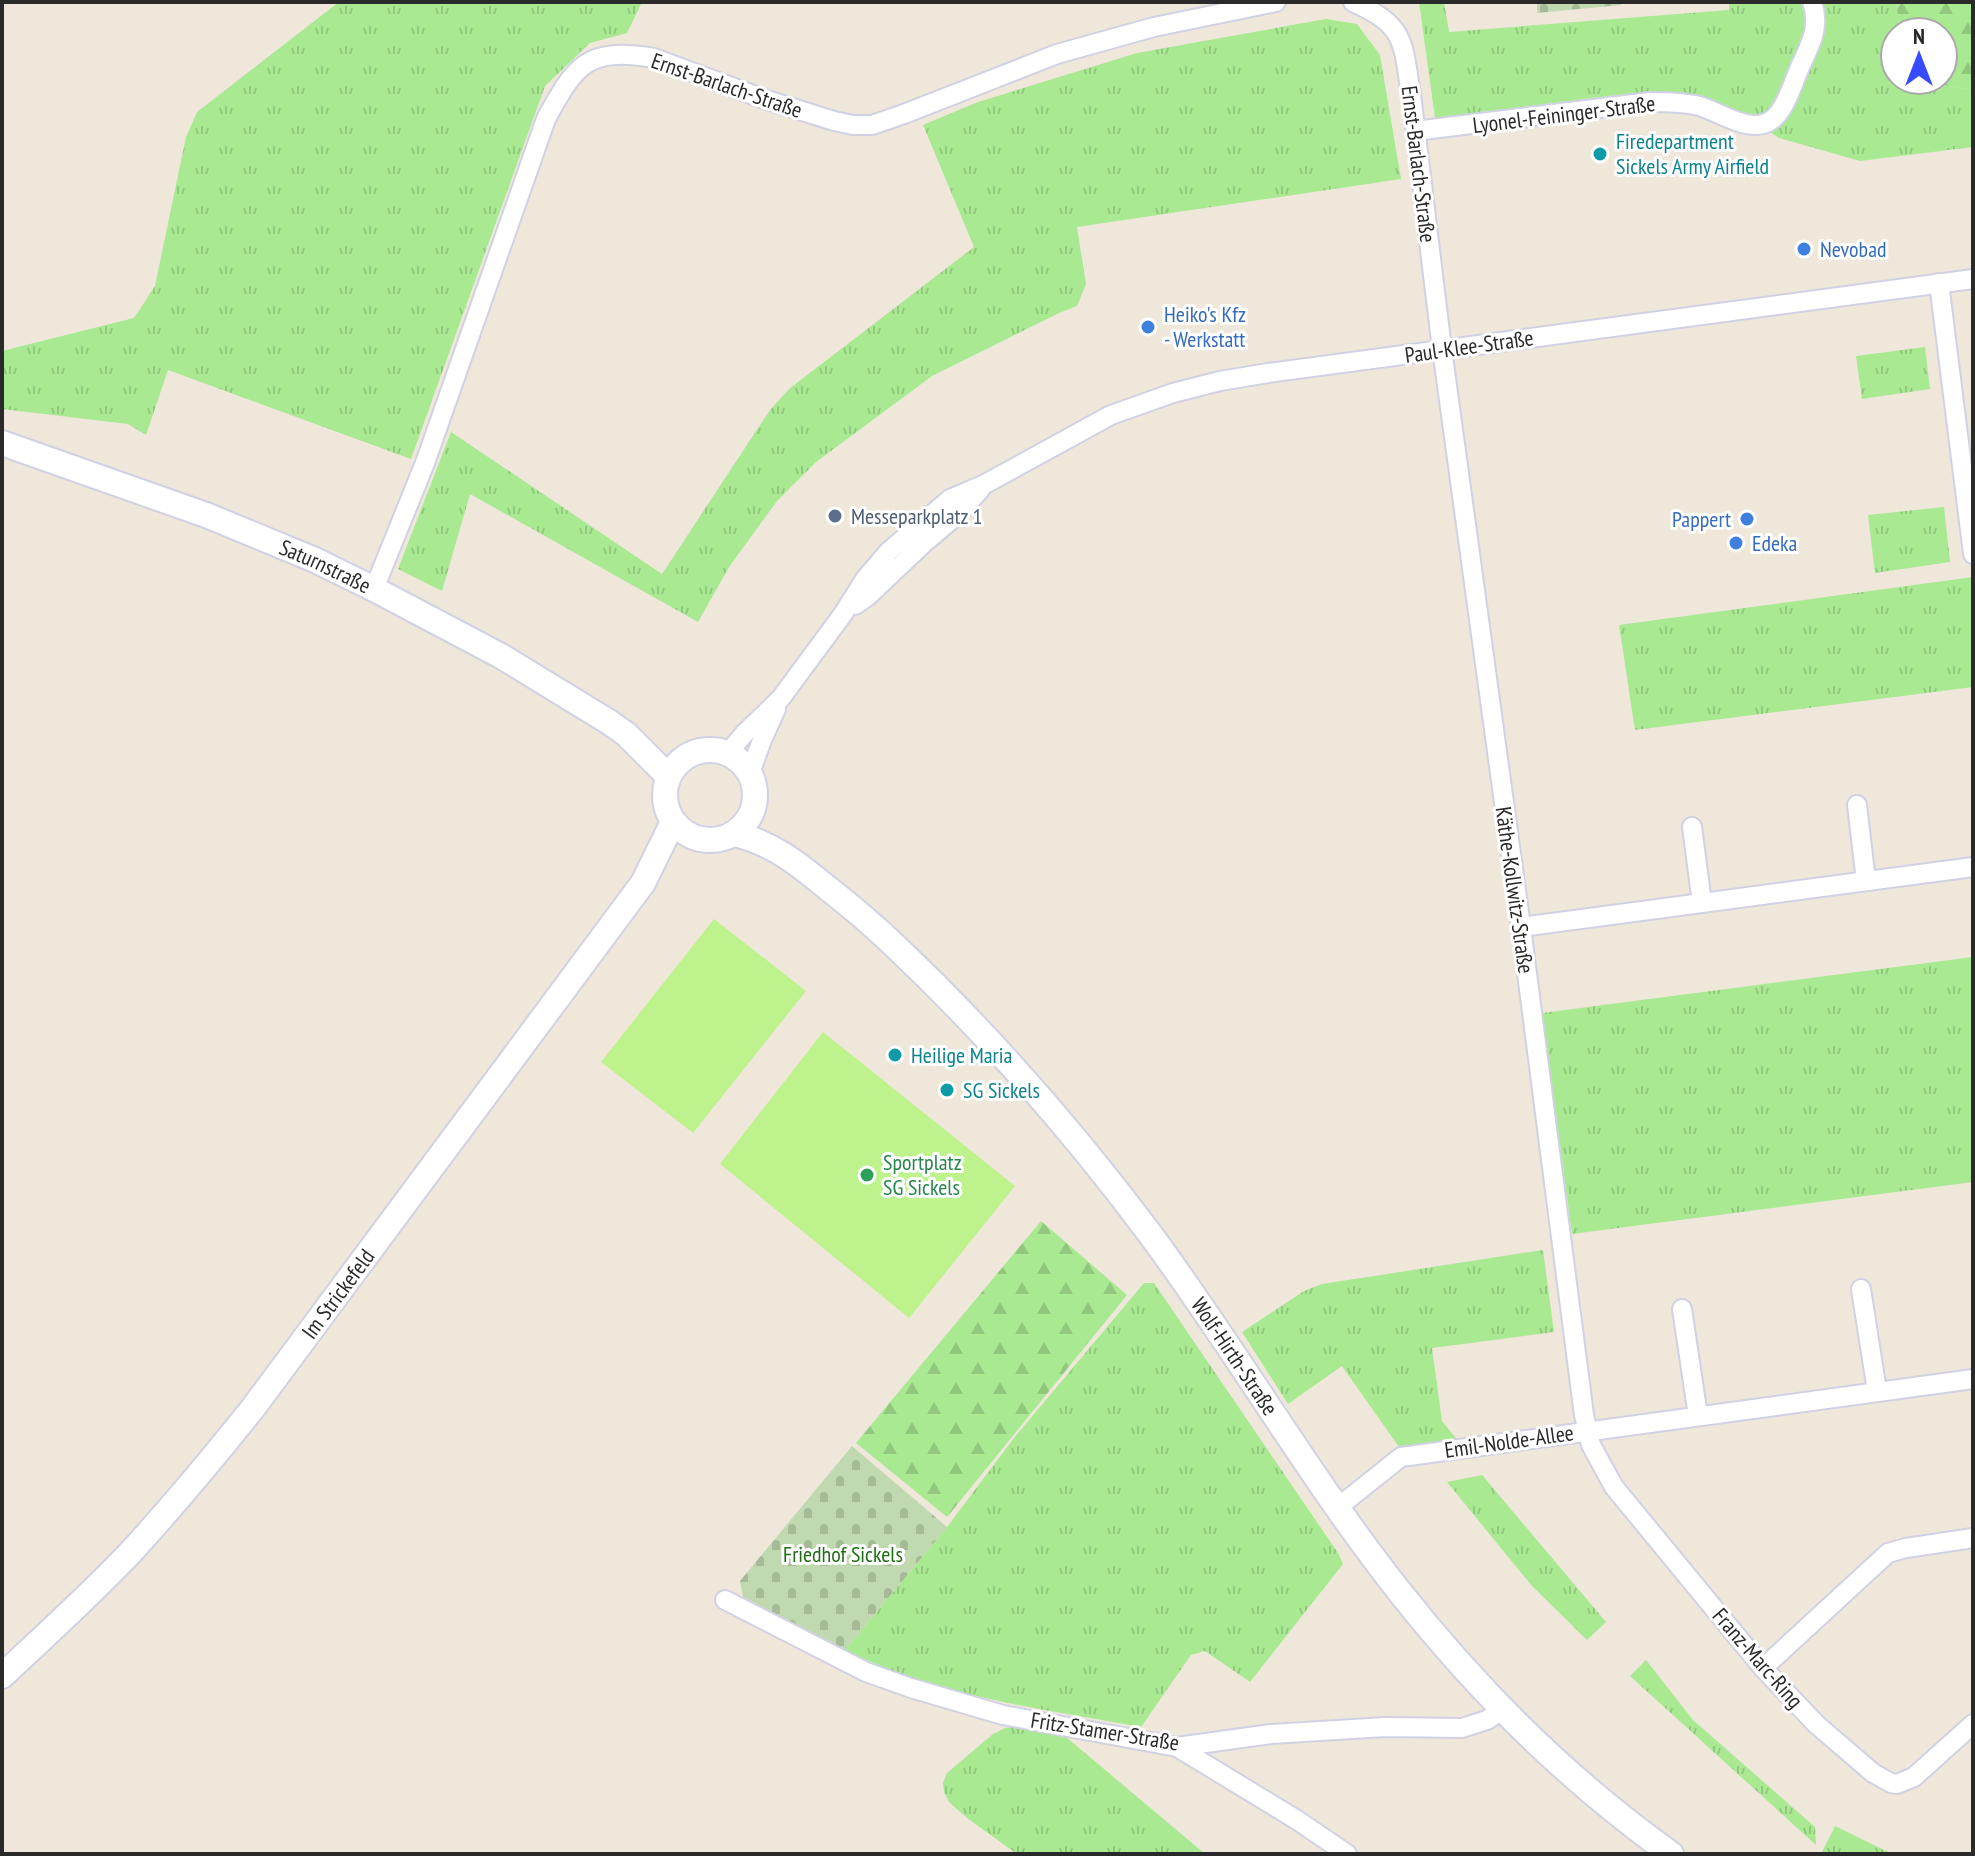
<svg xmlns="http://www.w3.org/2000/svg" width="1975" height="1856" font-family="'PT Sans Narrow',sans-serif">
  <defs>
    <pattern id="grass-tufts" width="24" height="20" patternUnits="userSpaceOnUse" patternTransform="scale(2)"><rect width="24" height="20" fill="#a8e992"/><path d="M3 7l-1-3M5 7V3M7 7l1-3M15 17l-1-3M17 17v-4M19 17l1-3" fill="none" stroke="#91c87e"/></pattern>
    <pattern id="forest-firs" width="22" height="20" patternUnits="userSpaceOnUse" patternTransform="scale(2)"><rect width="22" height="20" fill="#a8e992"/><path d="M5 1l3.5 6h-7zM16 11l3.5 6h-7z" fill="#91c87e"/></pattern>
    <pattern id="cemetery-stones" width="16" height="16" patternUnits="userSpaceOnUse" patternTransform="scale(2)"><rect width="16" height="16" fill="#c1d9b0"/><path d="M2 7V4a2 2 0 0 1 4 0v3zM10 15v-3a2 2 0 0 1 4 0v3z" fill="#a6ba98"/></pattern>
  </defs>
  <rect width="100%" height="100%" fill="#eee7da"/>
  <g fill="url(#grass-tufts)">
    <path d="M 339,2 L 642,2 L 627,33 L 590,43 L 545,86 L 411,459 L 168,370 L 146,435 L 128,424 L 2,409 L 2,351 L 134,318 L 155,286 L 186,137 L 197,112 Z"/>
    <path d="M 1419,2 L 1444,2 L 1449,32 L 1729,10 L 1729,2 L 1896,2 L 1900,32 L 1895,32 L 1895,80 L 1913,80 L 1973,90 L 1973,147 L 1860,161 L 1779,138 L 1745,115 L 1683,93 L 1608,96 L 1435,118 Z"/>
    <path d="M 1326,19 L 1357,24 L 1380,55 L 1401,179 L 1077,227 L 1086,284 L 1077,306 L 1059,313 L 932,376 L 816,462 L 777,501 L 729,567 L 698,622 L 470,494 L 442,591 L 398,569 L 451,432 L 662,574 L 770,410 L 789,389 L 974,247 L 923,125 L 978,102 L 1137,53 Z"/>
    <path d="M 1925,347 L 1930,389 L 1862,399 L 1856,356 Z"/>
    <path d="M 1944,507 L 1950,562 L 1875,573 L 1868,515 Z"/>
    <path d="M 1973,577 L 1973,687 L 1635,730 L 1619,625 Z"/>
    <path d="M 1973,957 L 1973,1182 L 1572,1234 L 1542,1013 Z"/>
    <path d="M 1543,1250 L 1554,1332 L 1432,1348 L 1442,1421 L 1459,1442 L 1399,1447 L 1342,1366 L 1288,1404 L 1242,1332 L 1304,1291 L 1322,1284 Z"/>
    <path d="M 1144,1283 L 1154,1283 L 1338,1553 L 1343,1564 L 1250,1682 L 1205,1651 L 1191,1655 L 1141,1727 C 1041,1709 936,1696 845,1650 L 947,1527 L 1014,1438 Z"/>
    <path d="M 1482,1475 L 1606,1622 L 1587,1640 L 1532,1586 L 1447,1482 Z"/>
    <path d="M 1646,1660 L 1693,1720 L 1815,1827 L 1816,1845 L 1630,1676 Z"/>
    <path d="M 1016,1727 L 1066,1737 L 1205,1854 L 1017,1854 L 967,1818 L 949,1802 L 944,1792 L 943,1783 L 947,1773 L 993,1734 L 1005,1728 Z"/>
    <path d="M 1835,1826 L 1892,1854 L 1821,1854 Z"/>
  </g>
  <g fill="url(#forest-firs)">
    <path d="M 1896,2 L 1973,2 L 1973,90 L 1913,80 L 1943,80 L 1943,32 L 1900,32 Z"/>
    <path d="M 1041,1221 L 1127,1295 L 947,1517 L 856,1443 Z"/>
  </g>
  <g fill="url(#cemetery-stones)">
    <path d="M 1537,2 L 1620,2 L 1621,5 L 1537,13 Z"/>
    <path d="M 852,1446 L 947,1527 L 845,1650 L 743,1597 L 740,1581 Z"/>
  </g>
  <g fill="#bef28c">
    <path d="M 714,919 L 806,991 L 693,1133 L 601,1062 Z"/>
    <path d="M 823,1032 L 1015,1186 L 909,1318 L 720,1164 Z"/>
  </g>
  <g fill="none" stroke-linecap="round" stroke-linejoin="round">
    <g stroke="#d0d2e4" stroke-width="22">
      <g id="minor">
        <path d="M 1353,2 C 1368,9 1385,17 1395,31 C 1407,48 1407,75 1411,94 L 1442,349 L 1521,927 L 1584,1415 L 1591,1445 L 1614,1487 L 1763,1668 L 1816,1724 L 1873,1773 L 1891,1783 L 1897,1784 L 1914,1777 L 1973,1724"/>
        <path d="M 1415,131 L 1650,102 C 1666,102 1683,102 1699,106 C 1721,112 1754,138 1775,117 C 1787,105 1793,83 1800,67 C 1810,45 1821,27 1812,2"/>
        <path d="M 1939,283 L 1973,554"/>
        <path d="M 374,589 L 425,463 L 546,119 C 576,64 587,47 654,58 L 764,99 L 834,121 L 853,125 L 872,125 L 904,114 L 1057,54 L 1154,27 L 1276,2"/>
        <path d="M 855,605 L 868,596 L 923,544 L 956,516 L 980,490"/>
        <path d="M 728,753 L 744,734 L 781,698 L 843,614 L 865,579 L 889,551 L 950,499 L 985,484 L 1111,415 L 1173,393 L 1220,381 L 1268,373 L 1973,279"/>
        <path d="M 750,773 L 762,740 L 776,709"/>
        <path d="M 1857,805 L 1866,881"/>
        <path d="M 1692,827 L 1702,903"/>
        <path d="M 1521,927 L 1973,867"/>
        <path d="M 1861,1289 L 1877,1391"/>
        <path d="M 1682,1309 L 1698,1416"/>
        <path d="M 1337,1508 L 1401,1457 L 1973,1379"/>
        <path d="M 725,1600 L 866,1672 L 911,1688 L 1003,1715 L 1177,1747 L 1271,1734 L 1386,1727 L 1462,1728 L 1487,1720 L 1504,1709"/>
        <path d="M 1763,1668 L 1888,1553 L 1906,1548 L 1973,1538"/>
        <path d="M 1177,1747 L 1297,1820 L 1347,1854"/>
      </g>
    </g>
    <g stroke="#d0d2e4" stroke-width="28">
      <g id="tertiary">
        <path id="s1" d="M 2,443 L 206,515 L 315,560 L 374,589 L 501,656 L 609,722 L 626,734 L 668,776"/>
        <circle cx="710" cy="795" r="45"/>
        <path id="s2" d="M 734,834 C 772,842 801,866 830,890 C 852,907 873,925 894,945 C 987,1033 1073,1131 1150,1234 C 1236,1350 1309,1477 1399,1591 C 1477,1690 1569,1781 1671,1854"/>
        <path id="s3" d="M 2,1676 C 45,1636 89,1596 130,1553 C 173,1506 213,1458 253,1408 L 643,883 L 673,822"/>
      </g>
    </g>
    <use href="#minor" stroke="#fff" stroke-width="18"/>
    <use href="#tertiary" stroke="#fff" stroke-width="24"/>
  </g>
  <g fill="#0f9aa8" stroke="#fff" stroke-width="3">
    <circle cx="1600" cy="154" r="8"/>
    <circle cx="895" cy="1055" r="8"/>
    <circle cx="947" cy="1090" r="8"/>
  </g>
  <g fill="#3f7fe0" stroke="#fff" stroke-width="3">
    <circle cx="1804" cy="249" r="8"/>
    <circle cx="1148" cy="327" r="8"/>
    <circle cx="1747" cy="519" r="8"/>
    <circle cx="1736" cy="543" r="8"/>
  </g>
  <circle fill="#5c6f8a" stroke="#fff" stroke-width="3" cx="835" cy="516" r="8"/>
  <circle fill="#2e9e5b" stroke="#fff" stroke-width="3" cx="867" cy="1175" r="8"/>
  <g text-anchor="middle" stroke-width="6" stroke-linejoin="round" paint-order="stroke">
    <g font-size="22" fill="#2a2a2a" stroke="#fff">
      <text transform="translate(727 85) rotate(19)" y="8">Ernst-Barlach-Straße</text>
      <text transform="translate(1564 114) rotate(-7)" y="8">Lyonel-Feininger-Straße</text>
      <text transform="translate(1419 164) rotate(83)" y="8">Ernst-Barlach-Straße</text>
      <text transform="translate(1469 346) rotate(-8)" y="8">Paul-Klee-Straße</text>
      <text dy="8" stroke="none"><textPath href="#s1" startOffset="346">Saturnstraße</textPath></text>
      <text transform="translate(1515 890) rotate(82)" y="8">Käthe-Kollwitz-Straße</text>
      <text dy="8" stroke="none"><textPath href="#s3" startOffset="510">Im Strickefeld</textPath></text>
      <text dy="8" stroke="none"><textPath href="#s2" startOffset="732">Wolf-Hirth-Straße</textPath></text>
      <text transform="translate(1509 1441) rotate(-8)" y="8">Emil-Nolde-Allee</text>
      <text transform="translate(1758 1658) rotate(49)" y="8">Franz-Marc-Ring</text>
      <text transform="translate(1105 1731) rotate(9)" y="8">Fritz-Stamer-Straße</text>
    </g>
    <g font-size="22" fill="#0d838f" stroke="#fff" text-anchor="start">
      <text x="1616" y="149">Firedepartment<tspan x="1616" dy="25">Sickels Army Airfield</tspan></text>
      <text x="911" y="1063">Heilige Maria</text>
      <text x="963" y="1098">SG Sickels</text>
    </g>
    <g font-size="22" fill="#366cbe" stroke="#fff" text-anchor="start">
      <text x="1820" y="257">Nevobad</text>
      <text x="1164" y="322">Heiko's Kfz<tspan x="1164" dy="25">- Werkstatt</tspan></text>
      <text x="1731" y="527" text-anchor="end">Pappert</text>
      <text x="1752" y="551">Edeka</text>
    </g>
    <g font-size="22" fill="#4e5e75" stroke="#fff" text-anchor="start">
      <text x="851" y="524">Messeparkplatz 1</text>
    </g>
    <g font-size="22" fill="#27864d" stroke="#fff" text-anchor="start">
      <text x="883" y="1170">Sportplatz<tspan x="883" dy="25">SG Sickels</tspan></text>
    </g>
    <g font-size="22" fill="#1f6e13" stroke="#fff">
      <text x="843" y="1562">Friedhof Sickels</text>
    </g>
  </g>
  <rect width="1975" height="1856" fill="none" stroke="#2a2a2a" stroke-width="8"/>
  <g transform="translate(1919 56)"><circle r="38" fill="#ffffff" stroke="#aaaaaa" stroke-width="2"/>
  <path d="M0-6L14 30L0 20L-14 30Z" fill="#364bff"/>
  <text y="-12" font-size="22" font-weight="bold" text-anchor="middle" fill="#2a2a2a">N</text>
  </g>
</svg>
